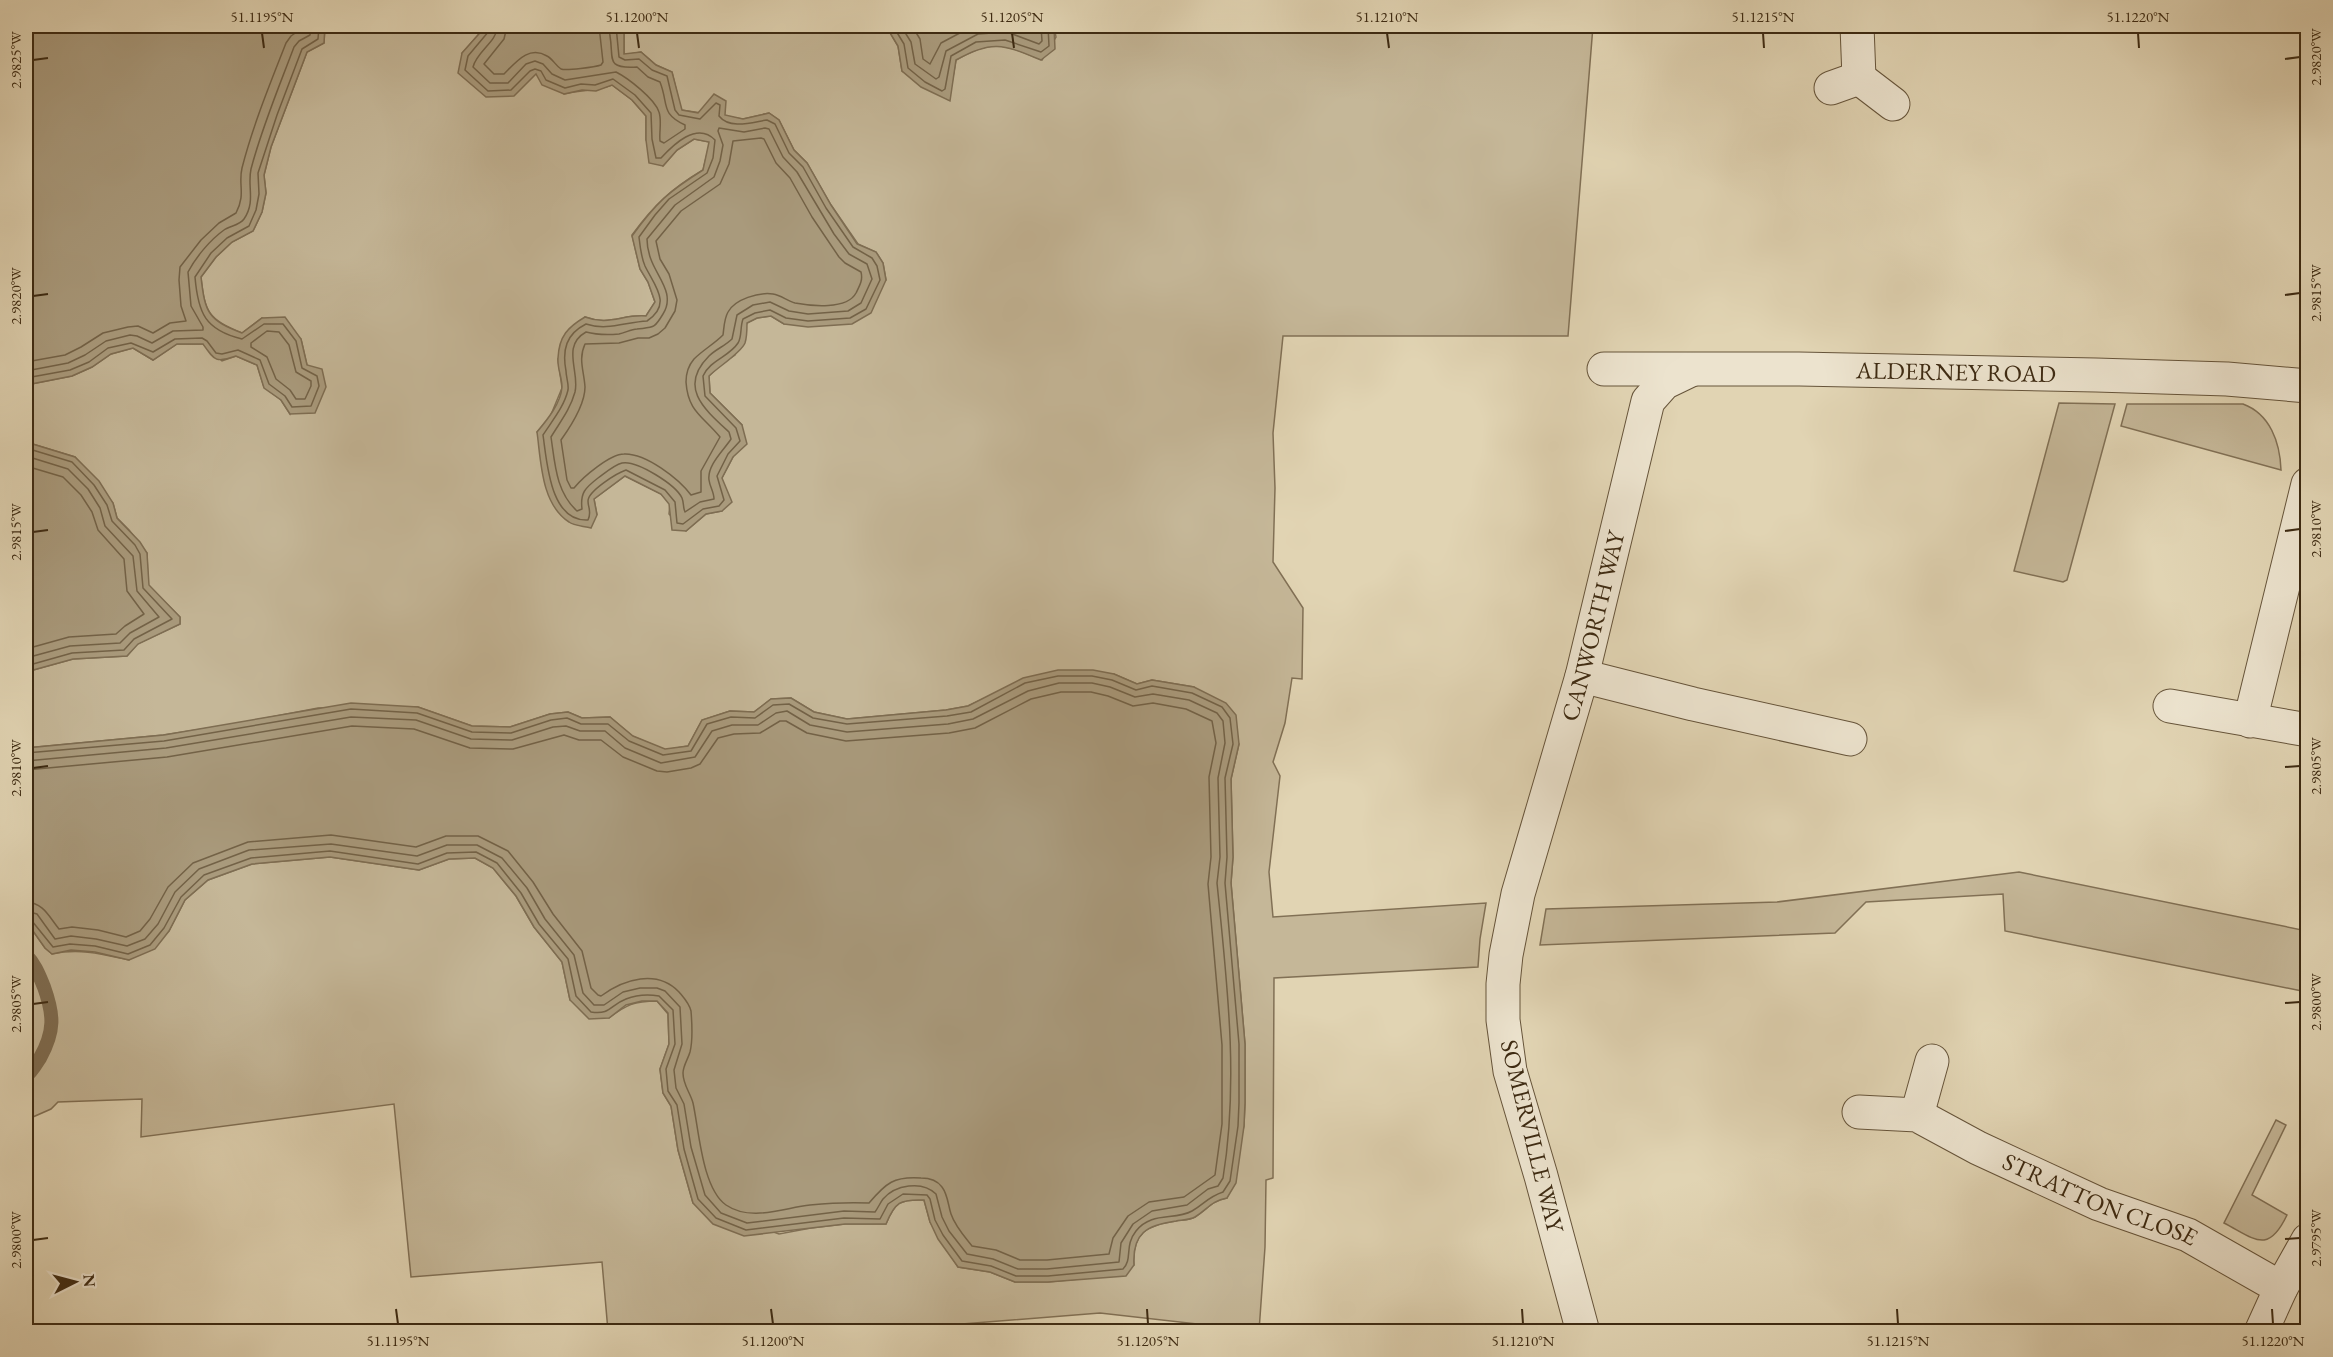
<svg xmlns="http://www.w3.org/2000/svg" width="2333" height="1357" font-family="'EB Garamond',serif">
  <rect width="100%" height="100%" fill="#e1d4b3"/>
  <filter id="stains"><feTurbulence type="fractalNoise" baseFrequency=".00333" numOctaves="4"/><feColorMatrix values="0 0 0 0 .2 0 0 0 0 .09 0 0 0 0 .02 0 0 0 .5 -.17"/></filter>
  <radialGradient id="worn" r=".72"><stop offset=".6" stop-color="#630" stop-opacity="0"/><stop offset="1" stop-color="#630" stop-opacity=".3"/></radialGradient>
  <g fill="#c5b798" stroke="#817055" stroke-width="1.5">
    <path d="M 325,26 L 486,26 L 462,53 L 536,74 L 564,94 C 581,90 596,91 612,85 L 632,100 L 646,116 L 646,140 L 663,166 L 677,150 L 694,139 L 710,142 L 703,170 C 670,190 655,204 632,235 L 640,269 L 648,282 L 655,302 L 646,316 C 623,314 609,326 585,317 L 558,359 L 562,388 L 550,417 L 537,432 L 597,515 L 594,499 L 625,476 L 661,494 L 670,504 L 669,514 L 686,531 L 706,514 L 722,511 L 722,478 L 733,457 L 742,425 L 710,393 L 709,376 L 721,364 L 735,355 L 747,323 L 757,318 L 771,316 L 784,324 L 886,280 L 883,263 L 876,252 L 858,244 L 831,205 L 807,163 L 794,150 L 779,120 L 769,113 L 743,119 L 681,110 L 672,72 L 656,65 L 641,52 L 624,55 L 624,33 L 621,26 L 886,26 L 898,46 L 902,71 L 949,100 L 956,60 C 994,38 1003,44 1042,60 L 1056,37 L 1054,26 L 1593,26 L 1568,336 L 1283,336 L 1273,433 L 1275,488 L 1273,562 L 1303,608 L 1302,679 L 1292,678 L 1285,723 L 1273,762 L 1280,776 L 1269,872 L 1273,917 L 1486,903 L 1480,939 L 1478,967 L 1274,978 L 1273,1178 L 1266,1180 L 1265,1247 L 1259,1331 L 1100,1313 L 862,1332 L 608,1331 L 602,1262 L 411,1277 L 394,1104 L 141,1137 L 142,1099 L 58,1102 L 51,1109 L 26,1120 L 26,921 L 45,948 L 52,954 C 79,948 102,954 129,960 L 169,931 L 185,900 L 208,880 L 252,864 L 330,857 L 419,870 L 449,859 L 475,858 L 493,868 L 516,896 L 534,927 L 562,962 L 570,1000 L 609,1018 C 626,1005 634,1001 657,1001 L 668,1014 L 669,1044 L 660,1069 L 663,1093 L 671,1106 L 678,1150 L 693,1203 L 779,1234 L 811,1228 L 845,1224 L 886,1224 C 895,1202 900,1199 924,1200 L 930,1222 L 958,1267 L 990,1272 L 1015,1282 L 1048,1282 L 1100,1277 L 1134,1265 C 1132,1233 1147,1225 1176,1221 C 1182,1220 1190,1220 1195,1217 C 1208,1209 1211,1201 1227,1198 L 1244,1126 L 1245,1103 L 1245,1044 L 1231,883 L 1233,857 L 1231,779 L 1239,744 L 1194,687 L 1152,680 L 1137,684 L 1114,674 L 983,699 L 968,706 L 946,710 L 847,719 L 814,712 L 791,698 L 771,699 L 754,712 L 730,711 L 702,720 L 688,746 L 665,750 L 632,736 L 610,717 L 582,718 L 568,712 L 550,714 L 510,727 L 472,726 L 418,707 L 318,708 L 235,724 L 163,735 L 26,748 L 26,672 L 73,659 L 127,656 L 137,644 L 180,624 L 180,617 L 148,585 L 147,553 L 129,530 L 117,518 L 113,503 L 75,457 L 26,442 L 26,385 L 72,376 L 92,367 L 111,354 L 133,348 L 153,360 L 177,344 L 203,344 L 222,361 L 236,356 L 257,365 L 264,387 L 281,400 L 290,414 L 307,365 L 301,339 L 262,318 L 242,333 C 208,319 205,313 201,277 L 216,257 L 232,242 L 253,231 L 262,212 L 266,193 L 264,175 L 271,147 L 307,52 L 324,43 Z"/>
    <path d="M 2059,403 L 2115,404 L 2067,580 L 2063,582 L 2014,571 Z"/>
    <path d="M 2127,404 L 2243,404 C 2270,414 2280,442 2281,470 L 2121,426 Z"/>
    <path d="M 2019,872 L 2307,931 L 2307,992 L 2005,931 L 2003,894 L 1866,902 L 1835,933 L 1540,945 L 1546,909 L 1777,902 Z"/>
    <path d="M 2276,1120 L 2286,1125 L 2252,1195 L 2287,1215 C 2268,1255 2255,1239 2224,1223 Z"/>
  </g>
  <g fill="#a99a7c" stroke="#7e6d52" stroke-width="1.5">
    <path d="M 26,26 L 325,26 L 324,43 L 307,52 L 271,147 L 264,175 L 266,193 L 262,212 L 253,231 L 232,242 L 216,257 L 201,277 C 205,313 208,320 242,333 L 262,318 L 285,317 L 301,339 L 307,365 L 322,369 L 326,387 L 315,413 L 290,414 L 281,400 L 264,388 L 257,365 L 236,356 C 216,363 215,361 203,344 L 177,344 L 153,360 L 133,348 L 111,354 L 92,367 L 72,376 L 26,385 Z"/>
    <path d="M 486,26 L 621,26 L 624,33 L 624,54 L 641,52 L 656,65 L 672,72 L 682,110 L 698,113 L 714,94 L 726,101 L 725,115 L 743,119 L 769,113 L 779,120 L 794,150 L 807,163 L 831,205 L 857,244 L 876,252 L 883,263 L 886,280 L 871,313 L 852,324 L 808,327 L 784,324 L 771,316 L 757,318 L 747,323 C 747,329 747,337 745,343 C 741,353 718,367 709,376 L 710,393 L 742,425 L 747,444 L 733,457 L 722,478 L 732,502 L 722,511 L 706,514 L 686,531 L 672,530 L 669,504 L 661,494 L 625,476 L 594,499 L 597,515 L 591,528 C 584,526 574,526 569,522 C 541,504 541,461 537,432 C 547,420 561,403 562,387 C 562,377 557,368 558,358 C 559,336 568,327 585,317 C 609,326 623,314 646,316 L 655,302 L 648,282 L 640,269 L 632,236 C 656,203 669,191 703,170 L 709,142 L 694,139 L 677,150 L 663,166 L 649,163 L 646,140 L 646,116 L 632,100 L 612,85 L 596,91 L 582,90 L 564,94 L 542,85 L 536,74 L 514,96 L 486,97 L 458,73 L 462,53 Z"/>
    <path d="M 886,26 L 1054,26 L 1055,49 L 1041,60 C 1004,45 993,39 956,60 L 950,101 L 921,87 L 902,71 L 898,46 Z"/>
    <path d="M 26,442 L 75,457 L 99,481 L 113,503 L 117,518 L 140,542 L 147,553 L 149,585 L 180,617 L 180,624 L 138,644 L 127,656 L 73,659 L 26,672 Z"/>
    <path d="M 1058,670 L 1093,670 L 1114,674 L 1137,684 L 1152,680 L 1194,687 L 1226,703 L 1236,715 L 1239,744 L 1231,779 L 1233,857 L 1231,883 L 1245,1044 L 1245,1103 L 1244,1126 L 1236,1183 L 1227,1198 C 1211,1201 1208,1209 1195,1217 C 1190,1220 1182,1220 1176,1221 C 1147,1225 1132,1233 1134,1265 L 1126,1276 L 1048,1282 L 1015,1282 L 990,1272 L 958,1267 L 938,1239 L 930,1222 L 924,1200 C 900,1199 895,1202 886,1224 L 845,1224 L 744,1236 L 713,1224 L 693,1203 L 678,1150 L 671,1106 L 663,1093 L 660,1069 L 669,1044 L 668,1013 L 657,1001 L 642,1001 L 626,1005 L 609,1018 L 589,1019 L 570,1000 L 562,962 L 534,927 L 516,896 L 493,868 L 475,858 L 449,859 L 419,870 L 330,857 L 252,864 L 208,880 L 185,900 L 169,931 L 155,949 L 129,960 L 95,952 L 71,950 L 52,954 L 45,948 L 26,921 L 26,748 L 164,735 L 351,703 L 418,707 L 472,726 L 510,727 L 550,714 L 568,712 L 582,718 L 610,717 L 633,736 L 665,749 L 688,746 L 702,720 L 730,711 L 754,712 L 771,699 L 791,698 L 814,712 L 847,719 L 946,710 L 968,706 L 1023,678 Z"/>
  </g>
  <g fill="none" stroke-linecap="round" stroke-linejoin="round">
    <g stroke="#736247" stroke-width="1.5">
      <path d="M 490,26 L 489,31 L 468,56 L 465,70 L 488,91 L 511,90 L 530,71 L 535,69 L 541,71 L 546,80 L 565,88 L 581,84 L 595,85 L 613,79 L 635,95 L 651,113 L 652,139 L 656,158 L 661,158 C 673,145 697,121 715,140 L 713,158 L 707,173 L 669,199 L 655,215 L 639,237 C 640,246 641,257 645,266 C 654,285 673,304 647,321 C 626,322 607,331 586,324 C 566,334 562,350 566,371 C 566,377 569,384 568,390 C 564,407 552,421 543,435 C 547,462 550,522 588,520 C 592,512 588,508 588,501 C 588,491 617,473 626,470 L 665,490 L 675,502 L 677,523 L 683,524 L 703,509 L 719,506 L 724,500 L 717,476 L 728,454 L 740,441 L 736,428 L 705,396 L 703,376 C 710,360 729,357 738,343 C 742,337 740,327 743,319 L 755,313 L 770,310 L 786,318 L 808,321 L 850,318 L 866,309 L 880,280 L 877,266 L 872,258 L 853,247 L 826,208 L 803,167 L 789,153 L 775,124 L 767,120 C 753,122 730,130 719,116 L 720,105 L 716,103 L 700,119 L 679,115 L 675,110 L 667,76 L 652,70 L 639,59 L 625,60 L 619,57 L 616,26"/>
      <path d="M 498,26 C 496,43 477,51 473,67 L 490,83 L 508,83 L 526,64 L 535,61 L 543,64 L 552,74 L 565,80 L 616,72 C 628,78 655,99 659,112 C 662,121 659,132 660,141 L 664,143 L 685,129 L 685,125 C 660,113 669,105 660,82 L 648,77 L 637,67 C 605,69 614,59 610,36 C 610,32 608,29 608,26"/>
      <path d="M 507,26 L 504,39 L 484,64 L 494,74 L 504,74 C 516,62 529,45 547,56 C 553,59 555,65 561,69 C 566,71 595,67 601,65 L 603,62 L 599,26"/>
      <path d="M 893,26 L 904,44 L 908,68 L 925,82 L 942,91 L 945,89 L 951,56 L 976,42 L 1005,40 L 1041,52 L 1049,46 L 1048,26"/>
      <path d="M 901,26 L 911,42 L 915,64 L 936,79 L 939,77 L 946,51 L 978,34 L 1007,32 L 1039,44 L 1042,41 L 1041,26"/>
      <path d="M 912,26 L 920,39 L 923,59 L 930,64 L 941,43 L 973,26"/>
      <path d="M 719,128 L 744,132 L 765,128 L 769,129 L 783,157 L 797,172 L 834,234 L 849,254 L 867,264 L 872,279 L 861,303 L 848,311 L 808,314 L 789,311 L 770,302 L 753,305 L 737,315 L 732,339 C 725,346 716,349 709,356 C 678,387 704,409 729,432 L 731,439 C 724,450 707,465 709,480 C 710,487 714,492 714,499 L 700,502 L 685,512 C 683,508 684,503 682,498 C 676,485 637,460 622,463 C 614,465 605,473 598,478 C 585,488 580,493 582,509 L 577,511 C 556,492 555,464 551,437 C 560,422 570,410 575,392 C 580,372 561,346 586,332 C 597,335 607,335 619,334 C 625,333 631,329 637,329 C 654,327 654,329 663,314 C 675,295 659,279 652,262 C 649,255 647,246 647,239 L 675,205 L 714,177 L 720,161 L 723,145 L 718,131 Z"/>
      <path d="M 761,138 L 764,139 L 776,163 L 790,178 L 812,217 L 839,257 L 845,263 L 861,272 C 863,280 860,285 856,293 C 847,310 811,306 795,303 C 787,301 781,295 773,294 C 759,292 735,299 728,312 C 724,319 724,328 723,335 C 714,344 703,350 694,359 C 688,366 686,373 686,382 C 688,412 703,416 720,437 L 701,471 L 701,492 L 691,495 C 679,479 646,453 624,454 C 610,454 583,477 574,488 L 571,488 L 567,480 L 561,440 C 571,426 585,405 585,387 C 584,371 578,359 585,344 L 619,343 L 638,338 L 649,338 L 658,334 L 665,328 L 675,311 L 677,300 L 669,274 L 660,259 L 656,241 L 681,211 L 720,184 L 729,164 L 733,141 Z"/>
      <path d="M 267,331 L 279,332 L 289,345 L 296,372 L 311,381 L 311,386 L 305,399 L 296,399 L 290,390 L 276,379 L 267,357 L 251,347 L 251,343 Z"/>
      <path d="M 26,362 L 65,355 L 81,347 L 103,333 L 128,327 L 138,326 L 153,333 L 170,323 L 186,321 L 181,306 L 179,280 L 180,267 L 201,240 L 219,223 L 236,213 C 246,194 238,185 242,168 C 253,125 270,84 286,43 L 291,36 L 301,29 L 302,26"/>
      <path d="M 26,371 L 68,363 L 85,355 L 106,341 L 130,335 L 137,336 L 152,343 L 173,331 L 203,330 L 203,327 L 191,306 L 188,272 C 196,257 210,240 224,230 C 230,226 240,225 244,219 C 256,201 247,187 251,169 C 262,127 279,87 294,47 L 299,41 L 310,35 L 311,26"/>
      <path d="M 26,378 L 70,370 L 89,362 L 108,348 L 131,343 L 153,352 L 175,339 L 202,338 L 207,341 L 216,353 L 222,354 L 238,350 L 260,360 L 269,384 L 285,396 L 292,407 L 311,406 L 319,386 L 317,376 L 302,368 L 296,341 L 283,324 L 264,324 L 242,339 C 205,330 198,313 195,277 L 211,253 L 227,238 L 249,226 L 256,210 L 259,194 L 258,173 L 277,115 L 302,49 L 318,39 L 319,26"/>
      <path d="M 26,448 L 72,462 L 94,485 L 107,505 L 112,521 L 135,545 L 140,554 L 143,588 L 172,619 L 134,639 L 124,650 L 72,653 L 26,666"/>
      <path d="M 26,456 L 68,469 L 88,489 L 100,508 L 105,526 L 133,556 L 137,591 L 159,617 L 130,633 L 120,643 L 70,646 L 26,658"/>
      <path d="M 26,466 L 63,477 L 81,495 L 92,512 L 98,530 L 124,559 L 127,591 L 144,614 L 125,626 L 116,634 L 69,637 L 26,649"/>
      <path d="M 26,753 L 164,741 L 351,709 L 417,713 L 472,732 L 511,733 L 551,720 L 567,718 L 581,724 L 608,724 L 629,741 L 663,755 L 691,751 L 707,724 L 731,717 L 755,718 L 773,705 L 789,704 L 813,718 L 847,724 L 947,716 L 971,712 L 1025,683 L 1058,676 L 1092,676 L 1112,680 L 1136,690 L 1152,686 L 1192,693 L 1222,707 L 1230,718 L 1233,744 L 1225,778 L 1227,857 L 1225,883 L 1239,1044 L 1239,1103 L 1238,1126 L 1230,1181 L 1223,1192 C 1208,1197 1204,1204 1192,1211 C 1174,1221 1152,1211 1136,1231 C 1124,1246 1133,1259 1123,1269 L 1048,1276 L 1016,1276 L 991,1266 L 962,1261 L 943,1235 L 935,1220 L 930,1199 L 927,1195 L 903,1194 L 888,1204 L 880,1219 L 844,1218 L 746,1230 L 716,1218 L 698,1199 L 684,1149 L 677,1105 L 668,1091 L 666,1069 L 675,1044 L 673,1010 L 659,996 C 648,994 636,995 626,999 C 610,1005 611,1015 591,1012 L 576,996 L 568,959 L 539,924 L 521,893 L 497,863 L 476,852 L 447,853 L 418,864 L 330,851 L 251,858 L 204,875 L 181,897 L 164,928 L 150,945 L 128,954 L 95,946 L 70,944 L 53,947 L 32,921 L 26,918"/>
      <path d="M 26,761 L 166,748 L 351,717 L 416,720 L 471,739 L 512,740 L 553,727 L 566,726 L 580,731 L 605,731 L 625,748 L 661,763 L 695,757 L 712,731 L 732,725 L 758,725 L 776,713 L 787,711 L 810,725 L 847,732 L 948,724 L 973,719 L 1028,691 L 1059,683 L 1092,683 L 1110,687 L 1135,697 L 1153,694 L 1189,700 L 1217,713 L 1223,721 L 1225,743 L 1218,778 L 1220,857 L 1217,883 C 1227,982 1239,1080 1223,1178 L 1218,1186 L 1208,1189 L 1187,1205 L 1152,1211 L 1133,1224 L 1121,1243 L 1119,1262 L 1047,1269 L 1018,1269 L 993,1259 L 967,1254 L 949,1231 L 942,1217 L 936,1194 C 922,1180 895,1185 883,1199 C 880,1203 878,1208 875,1212 L 844,1211 L 747,1223 L 721,1213 L 705,1195 L 691,1147 L 684,1104 L 676,1088 L 674,1070 L 682,1044 L 680,1007 L 665,991 L 657,988 L 640,988 L 623,992 L 604,1005 L 594,1005 L 583,993 L 574,955 L 545,919 L 527,888 L 502,858 L 477,845 L 447,845 L 417,856 L 331,844 L 249,850 L 199,869 L 175,892 L 158,924 L 145,939 L 127,946 L 96,939 L 71,936 L 55,939 L 37,914 L 26,911"/>
      <path d="M 26,770 L 167,757 L 352,726 L 414,729 L 470,748 L 513,749 L 564,735 L 579,740 L 601,740 L 623,757 L 657,771 L 667,772 L 691,768 L 700,764 L 718,738 L 734,734 L 760,733 L 780,721 L 786,721 L 807,733 L 846,741 L 949,733 L 975,728 L 1031,699 L 1061,692 L 1091,692 L 1108,696 L 1133,706 L 1153,703 L 1186,709 L 1212,721 L 1216,743 L 1209,777 L 1211,857 L 1208,884 L 1222,1045 L 1222,1124 L 1215,1175 L 1184,1197 L 1149,1202 L 1128,1216 L 1113,1238 L 1109,1254 L 1047,1260 L 1020,1260 L 996,1250 L 972,1246 C 964,1236 955,1226 951,1214 C 948,1205 948,1195 942,1187 C 937,1180 929,1178 921,1178 C 894,1176 886,1183 869,1203 C 849,1202 830,1203 810,1205 C 783,1208 751,1222 726,1205 C 702,1188 699,1130 693,1103 C 690,1092 683,1085 683,1073 C 683,1066 688,1059 690,1052 C 693,1040 692,1023 691,1011 C 689,1003 684,998 679,992 C 657,969 624,979 601,996 L 598,995 L 591,988 L 582,951 L 553,914 L 533,882 L 508,851 L 478,836 L 446,836 L 416,847 L 331,835 L 248,842 L 193,863 L 168,887 L 150,919 L 140,931 L 126,937 L 98,930 L 72,927 L 59,929 C 49,917 44,903 26,902"/>
    </g>
    <path stroke="#7e6d52" stroke-width="14" d="M 26,955 C 35,964 39,975 44,987 C 54,1015 55,1031 40,1058 C 36,1064 32,1072 26,1076"/>
    <g stroke="#66543a" stroke-width="35">
      <g id="minor">
        <path d="M 1859,78 L 1893,104"/>
        <path d="M 1831,88 L 1859,78 L 1857,26"/>
        <path id="s1" d="M 1604,369 L 1799,369 L 2096,375 L 2227,379 L 2308,386"/>
        <path d="M 1582,676 L 1693,704 L 1850,739"/>
        <path d="M 2170,706 L 2308,730"/>
        <path d="M 2250,721 L 2308,484"/>
        <path id="s2" d="M 1859,1112 L 1917,1115 L 1978,1148 L 2099,1204 L 2188,1235 L 2281,1288 L 2261,1332"/>
        <path d="M 1917,1115 L 1932,1061"/>
        <path d="M 2281,1288 L 2308,1240"/>
        <path id="s3" d="M 1583,1332 L 1541,1176 L 1510,1071 L 1503,1020 L 1503,984 L 1506,955 L 1518,894 L 1582,676 L 1648,401 L 1664,383 L 1691,370"/>
      </g>
    </g>
    <use href="#minor" stroke="#ece3ce" stroke-width="33"/>
  </g>
  <path fill="none" stroke="#3d2a12" stroke-width="2" d="M 262,33 L 264,48M 637,33 L 639,48M 1012,33 L 1014,48M 1387,33 L 1389,48M 1763,33 L 1764,48M 2138,33 L 2139,48M 2285,59 L 2300,57M 33,60 L 48,58M 2285,295 L 2300,293M 33,296 L 48,294M 2285,531 L 2300,529M 33,532 L 48,530M 2285,767 L 2300,766M 33,768 L 48,766M 2285,1003 L 2300,1002M 33,1004 L 48,1002M 2285,1239 L 2300,1238M 33,1240 L 48,1238M 396,1309 L 398,1324M 771,1309 L 773,1324M 1147,1309 L 1148,1324M 1522,1309 L 1523,1324M 1897,1309 L 1898,1324M 2272,1309 L 2273,1324"/>
  <g text-anchor="middle" stroke-width="6" stroke-linejoin="round" paint-order="stroke">
    <g font-size="24" fill="#3d2a12" stroke="#ece3ce">
      <text dy="8" stroke="none"><textPath href="#s1" startOffset="352">ALDERNEY ROAD</textPath></text>
      <text dy="8" stroke="none"><textPath href="#s3" startOffset="728">CANWORTH WAY</textPath></text>
      <text transform="translate(1532 1136) rotate(76)" y="8">SOMERVILLE WAY</text>
      <text dy="8" stroke="none"><textPath href="#s2" startOffset="260">STRATTON CLOSE</textPath></text>
    </g>
  </g>
  <rect width="2333" height="1357" fill="none" stroke="#e1d4b3" stroke-width="66"/>
  <g transform="translate(75 1282) rotate(84)" stroke="#ece3ce" stroke-width="4.5" paint-order="stroke">
  <path d="M0-4.5L10 22L0 15L-10 22Z" fill="#3d2a12"/>
  <text y="-9" font-size="16" font-weight="bold" text-anchor="middle" fill="#3d2a12">N</text>
  </g>
  <rect x="33" y="33" width="2267" height="1291" fill="none" stroke="#3d2a12" stroke-width="2"/>
  <g font-size="15" text-anchor="middle" fill="#3d2a12">
    <text x="262" y="22">51.1195°N</text>
    <text x="637" y="22">51.1200°N</text>
    <text x="1012" y="22">51.1205°N</text>
    <text x="1387" y="22">51.1210°N</text>
    <text x="1763" y="22">51.1215°N</text>
    <text x="2138" y="22">51.1220°N</text>
    <text transform="translate(2316 57) rotate(-90)" y="5">2.9820°W</text>
    <text transform="translate(16 60) rotate(-90)" y="5">2.9825°W</text>
    <text transform="translate(2316 293) rotate(-90)" y="5">2.9815°W</text>
    <text transform="translate(16 296) rotate(-90)" y="5">2.9820°W</text>
    <text transform="translate(2316 529) rotate(-90)" y="5">2.9810°W</text>
    <text transform="translate(16 532) rotate(-90)" y="5">2.9815°W</text>
    <text transform="translate(2316 766) rotate(-90)" y="5">2.9805°W</text>
    <text transform="translate(16 768) rotate(-90)" y="5">2.9810°W</text>
    <text transform="translate(2316 1002) rotate(-90)" y="5">2.9800°W</text>
    <text transform="translate(16 1004) rotate(-90)" y="5">2.9805°W</text>
    <text transform="translate(2316 1238) rotate(-90)" y="5">2.9795°W</text>
    <text transform="translate(16 1240) rotate(-90)" y="5">2.9800°W</text>
    <text x="398" y="1346">51.1195°N</text>
    <text x="773" y="1346">51.1200°N</text>
    <text x="1148" y="1346">51.1205°N</text>
    <text x="1523" y="1346">51.1210°N</text>
    <text x="1898" y="1346">51.1215°N</text>
    <text x="2273" y="1346">51.1220°N</text>
  </g>
  <rect width="100%" height="100%" filter="url(#stains)"/>
  <rect width="100%" height="100%" fill="url(#worn)"/>
</svg>
